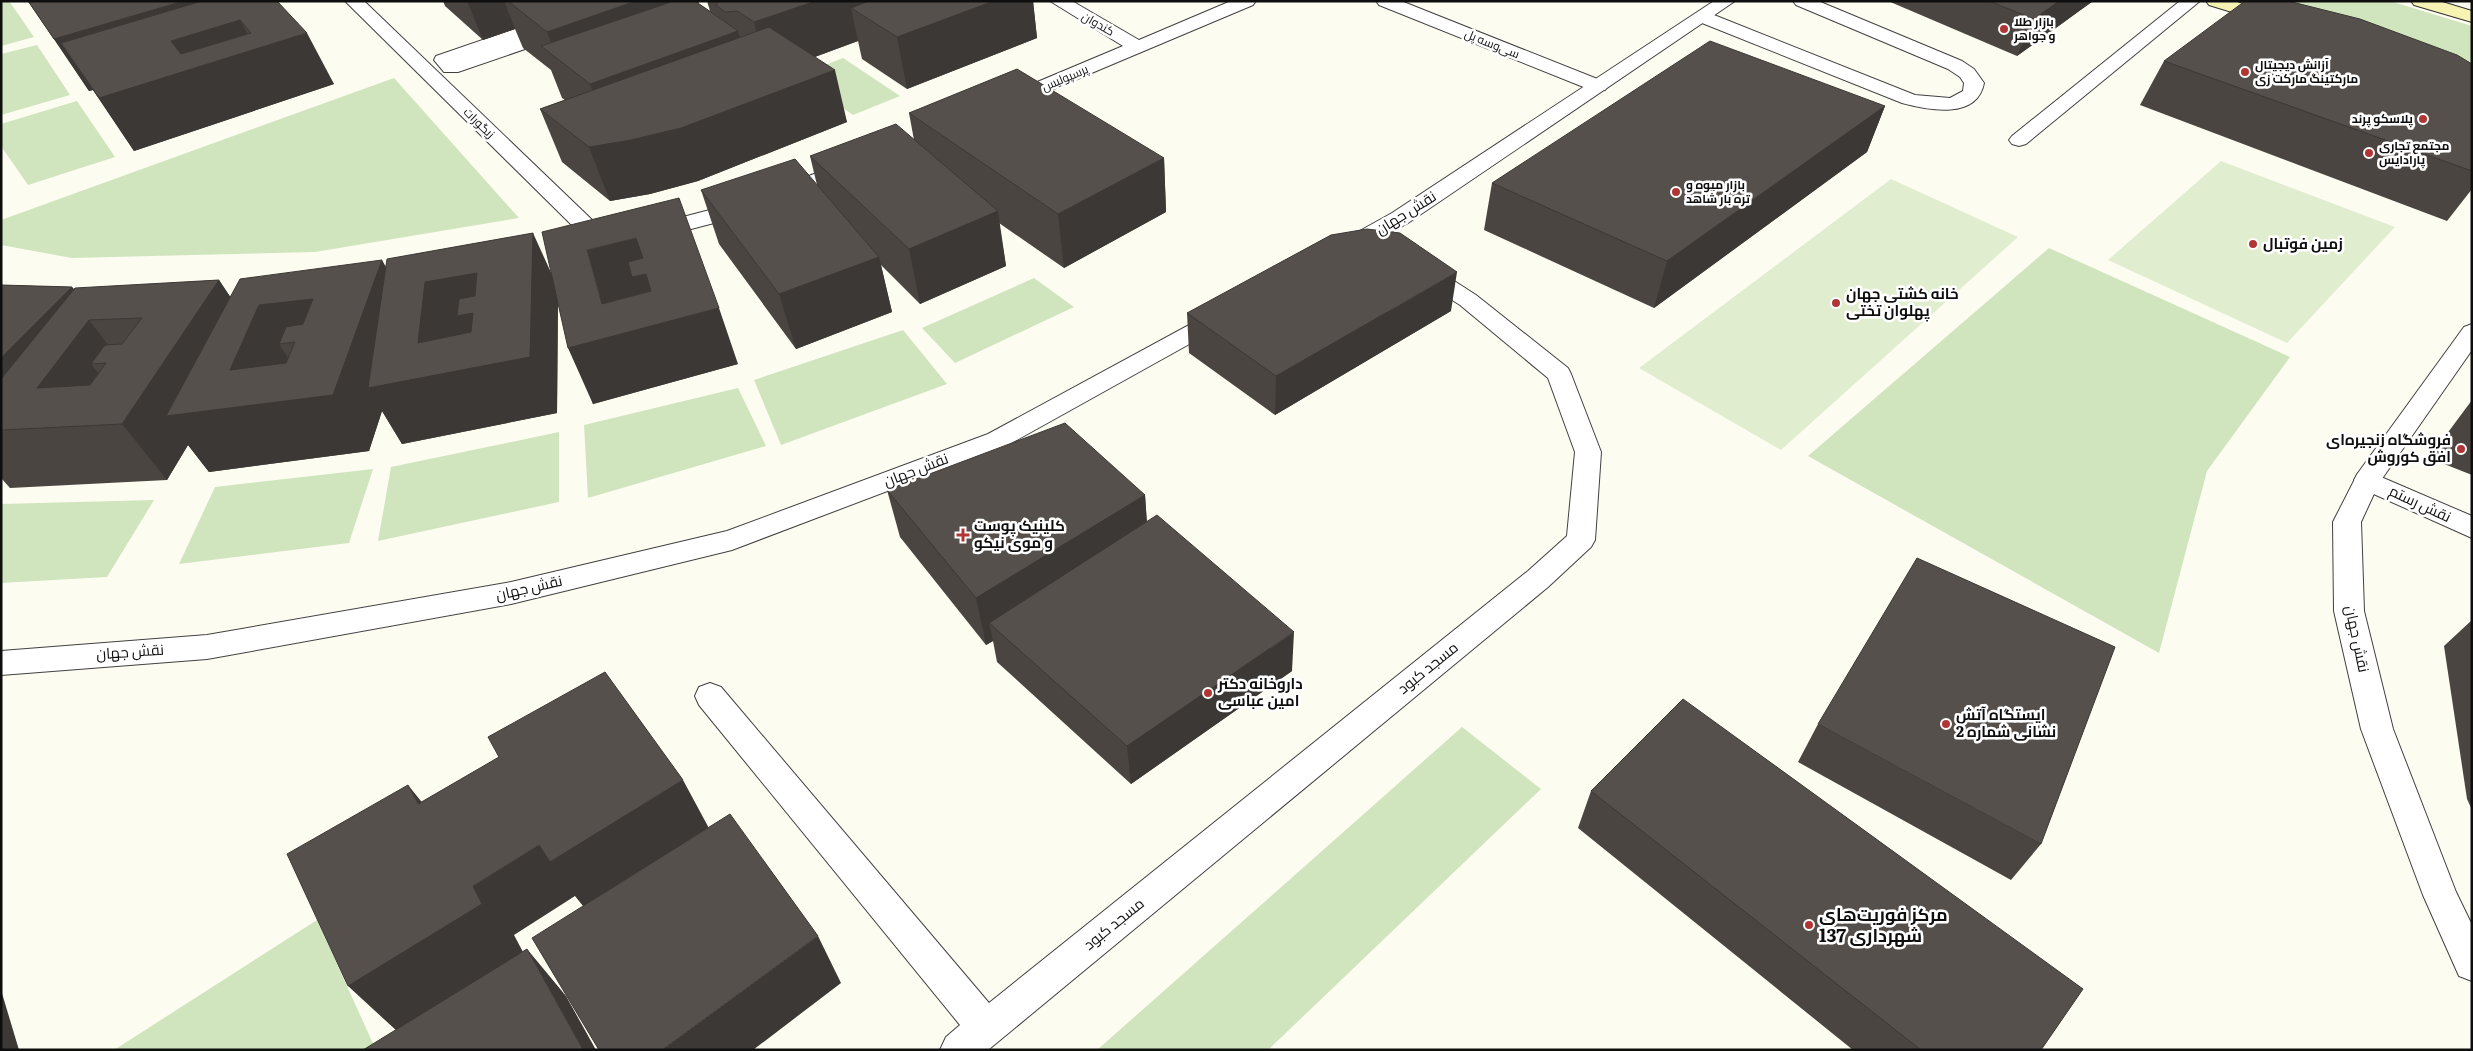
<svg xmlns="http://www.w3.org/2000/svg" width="2473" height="1051" font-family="Literata,Cairo,serif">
  <rect width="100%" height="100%" fill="#fdfcf1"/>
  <g fill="#d0e5be">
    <path d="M 1,1 L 9,1 L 34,37 L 1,46 Z"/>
    <path d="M 2273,1 L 2390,1 L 2472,26 L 2472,65 Z"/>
    <path d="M 37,45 L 70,95 L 1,115 L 1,54 Z"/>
    <path d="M 843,58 L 900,96 L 853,115 L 797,76 Z"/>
    <path d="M 394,78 L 519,218 L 315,252 L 72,258 L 1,245 L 1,220 Z"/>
    <path d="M 77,101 L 115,157 L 28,185 L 1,146 L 1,124 Z"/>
    <path d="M 2049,248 L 2290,357 L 2207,471 L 2159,653 L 1808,456 Z"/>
    <path d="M 1034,278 L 1074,307 L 955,363 L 922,328 Z"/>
    <path d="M 903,330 L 947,384 L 781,445 L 754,380 Z"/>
    <path d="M 738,388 L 766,446 L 588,498 L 584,425 Z"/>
    <path d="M 559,432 L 559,502 L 378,541 L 391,467 Z"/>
    <path d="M 373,469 L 349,543 L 179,564 L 215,487 Z"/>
    <path d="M 154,500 L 107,577 L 1,583 L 1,504 Z"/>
    <path d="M 1462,727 L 1541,789 L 1268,1050 L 1097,1050 Z"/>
    <path d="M 317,920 L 376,1050 L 114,1050 Z"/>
  </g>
  <g fill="#e1edcf">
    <path d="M 2221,161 L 2395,227 L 2287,343 L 2108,260 Z"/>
    <path d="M 1891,179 L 2018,237 L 1781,450 L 1639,368 Z"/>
  </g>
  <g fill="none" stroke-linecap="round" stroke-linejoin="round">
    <g stroke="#414141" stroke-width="2">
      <g id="service">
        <path d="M 596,1 L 623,1 L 620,5 L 557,27 L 563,28 L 566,32 L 563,36 L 458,72 L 444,72 L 434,60 L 436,56 Z"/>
        <path d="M 1793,1 L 1818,1 L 1962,61 L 1974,69 L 1984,83 C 1977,120 1928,110 1902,103 L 1697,21 L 1694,17 L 1697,13 L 1709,13 L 1915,95 L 1950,98 L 1963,91 L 1964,83 L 1960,77 L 1948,69 L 1796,5 Z"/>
        <path d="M 2180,1 L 2200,1 L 2026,144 L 2019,146 L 2012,144 L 2009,140 L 2012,136 Z"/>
      </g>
    </g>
    <g stroke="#414141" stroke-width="2">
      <g id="minor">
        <path d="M 345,1 L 364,1 L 612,239 L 615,244 L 612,249 L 604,251 L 596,249 Z"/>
        <path d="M 1050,1 L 1072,1 L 1139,40 L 1231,1 L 1256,1 L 1253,5 L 1018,104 L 1004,104 L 1001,100 L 1004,96 L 1123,46 Z"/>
        <path d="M 1376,1 L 1401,1 L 1605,82 L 1608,86 L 1605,90 L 1591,90 L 1379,5 Z"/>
        <path d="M 851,160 L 858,162 L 861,166 L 858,170 L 756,212 L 653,239 L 645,237 L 642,232 L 645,227 L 740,202 Z"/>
        <path d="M 1423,264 L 1431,266 L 1476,295 L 1568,368 L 1571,374 L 1601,452 L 1595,540 L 1591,547 L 1548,587 L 988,1050 L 940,1050 L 946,1037 L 960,1025 L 699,705 L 695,696 L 699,687 L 710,683 L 721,687 L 989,1003 L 1528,571 L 1567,536 L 1575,452 L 1548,378 L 1460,305 L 1415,276 L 1412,271 L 1415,266 Z"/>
        <path d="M 2367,471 L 2472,516 L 2472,538 L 2358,487 L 2354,480 L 2358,473 Z"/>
      </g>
    </g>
    <g stroke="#414141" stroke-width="2">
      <g id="tertiary">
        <path d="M 1714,1 L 1735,1 L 1408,223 L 1354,253 L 1346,255 L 1338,253 L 1335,248 L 1338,243 L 1392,213 Z"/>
        <path d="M 1221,310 L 1229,312 L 1233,317 L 1229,322 L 1006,446 L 732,550 L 511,604 L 207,659 L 1,675 L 1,651 L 207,635 L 511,582 L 727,531 L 988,434 L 1213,312 Z"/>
        <path d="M 2472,324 L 2472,350 L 2379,483 L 2361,522 L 2364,611 L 2393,729 L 2456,892 L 2472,925 L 2472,981 L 2459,976 L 2423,895 L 2361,729 L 2334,611 L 2333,522 L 2358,473 L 2464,327 Z"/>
      </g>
    </g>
    <g stroke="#303030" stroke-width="2">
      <g id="secondary">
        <path d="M 2206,1 L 2234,1 L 2277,15 L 2280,19 L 2277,23 L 2271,24 L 2209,5 Z"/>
        <path d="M 2411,1 L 2439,1 L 2472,11 L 2472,22 L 2414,5 Z"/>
      </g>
    </g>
    <use href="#service" fill="#fff" fill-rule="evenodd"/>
    <use href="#minor" fill="#fff" fill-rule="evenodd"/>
    <use href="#tertiary" fill="#fff" fill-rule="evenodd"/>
    <use href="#secondary" fill="#f7f3b3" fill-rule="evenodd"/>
  </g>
  <g fill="#4a4541">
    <path d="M 28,1 L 277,1 L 334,84 L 134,151 L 93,90 L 89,91 Z"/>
    <path d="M 443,1 L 698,1 L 699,4 L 710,11 L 707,1 L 1033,1 L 1037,38 L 907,89 L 862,59 L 858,41 L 815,57 L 847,122 L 698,181 L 650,194 L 610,201 L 562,162 L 540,109 L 565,100 L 562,98 L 551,70 L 523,48 L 515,29 L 483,40 L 445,6 Z"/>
    <path d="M 1888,1 L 2093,1 L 2017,56 Z"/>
    <path d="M 2164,61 L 2472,64 L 2472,189 L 2447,221 L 2140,105 Z"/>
    <path d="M 1885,106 L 1867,152 L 1654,308 L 1484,230 L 1492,183 Z"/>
    <path d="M 909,113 L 1164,158 L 1166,212 L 1064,268 L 999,223 L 1006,266 L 920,304 L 881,265 L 892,312 L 796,349 L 719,244 L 701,190 L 817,185 L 810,156 L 914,140 Z"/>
    <path d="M 386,267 L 551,272 L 738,364 L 593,404 L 558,304 L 557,413 L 402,444 L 382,411 L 369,451 L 209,472 L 188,445 L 167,480 L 10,488 L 1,478 L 1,285 L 72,287 L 74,289 L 219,280 L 230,297 Z"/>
    <path d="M 1451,311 L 1275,415 L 1189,353 L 1187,313 Z"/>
    <path d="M 2472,400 L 2472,475 L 2429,458 Z"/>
    <path d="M 887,490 L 1145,495 L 1147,522 L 1292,671 L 1131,784 L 997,662 L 993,641 L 986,645 L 900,537 Z"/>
    <path d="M 2472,620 L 2472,810 L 2467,799 L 2444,646 Z"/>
    <path d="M 1818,724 L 2041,844 L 2011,880 L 1798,762 Z"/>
    <path d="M 1591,791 L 2041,1050 L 1853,1050 L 1578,828 Z"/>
  </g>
  <g fill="#3c3835">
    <path d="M 29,1 L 269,1 L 251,33 L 240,20 L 256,49 L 307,33 L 334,84 L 134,151 L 93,90 L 89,91 Z"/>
    <path d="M 467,1 L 504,1 L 515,29 L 483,40 Z"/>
    <path d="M 636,1 L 698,1 L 707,33 L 557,59 L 547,32 Z"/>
    <path d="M 816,1 L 967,1 L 851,8 L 858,41 L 768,74 L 754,22 Z"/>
    <path d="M 994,1 L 1033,1 L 1037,38 L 907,89 L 897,37 Z"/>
    <path d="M 2059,1 L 2093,1 L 2017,56 L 2034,19 Z"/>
    <path d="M 738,31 L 753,83 L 610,137 L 590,84 Z"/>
    <path d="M 835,70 L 847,122 L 698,181 L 650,194 L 610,201 L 589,147 Z"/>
    <path d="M 1885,106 L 1867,152 L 1654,308 L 1667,261 Z"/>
    <path d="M 1164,158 L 1166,212 L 1064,268 L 1058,214 Z"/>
    <path d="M 998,211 L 1006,266 L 920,304 L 909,249 Z"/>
    <path d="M 533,233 L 558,288 L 557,413 L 402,444 L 382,411 L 369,451 L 209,472 L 188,445 L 167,480 L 122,424 L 219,280 L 250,326 L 259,305 L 313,299 L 295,342 L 279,344 L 293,366 L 382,260 L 413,315 L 418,343 L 425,282 L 477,273 Z"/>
    <path d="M 636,238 L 719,308 L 738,364 L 593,404 L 568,348 L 602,304 L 587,250 Z"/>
    <path d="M 879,257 L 892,312 L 796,349 L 779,294 Z"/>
    <path d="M 1457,272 L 1451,311 L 1275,415 L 1276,376 Z"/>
    <path d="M 72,287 L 97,320 L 89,320 L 132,376 L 106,363 L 91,364 L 117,397 L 1,430 L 1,358 Z"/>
    <path d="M 1145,495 L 1148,543 L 989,623 L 993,641 L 986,645 L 976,598 Z"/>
    <path d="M 1294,632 L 1292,671 L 1131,784 L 1127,746 Z"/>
    <path d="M 683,780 L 711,832 L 587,911 L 575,896 L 514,935 L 523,952 L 398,1032 L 348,986 L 473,886 L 539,845 Z"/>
    <path d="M 408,785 L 450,837 L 418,804 Z"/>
    <path d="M 818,936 L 841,983 L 753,1050 L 662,1050 Z"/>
    <path d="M 527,949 L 566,996 L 596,1050 L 583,1050 Z"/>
    <path d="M 1,990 L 19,1050 L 1,1050 Z"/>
  </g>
  <g fill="#56504c" stroke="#3c3835" fill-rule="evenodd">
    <path d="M 28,1 L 184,1 L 54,39 Z"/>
    <path d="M 202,1 L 277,1 L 307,33 L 99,98 L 61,43 ZM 240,20 L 251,33 L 181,54 L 171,41 Z"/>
    <path d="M 508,1 L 636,1 L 547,32 Z"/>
    <path d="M 674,1 L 695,1 L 738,31 L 590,84 L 541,46 Z"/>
    <path d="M 719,1 L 816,1 L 754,22 L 737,11 L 725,12 L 716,5 Z"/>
    <path d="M 869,1 L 994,1 L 897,37 L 851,8 Z"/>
    <path d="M 1989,1 L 2059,1 L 2034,19 Z"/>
    <path d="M 2245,1 L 2288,1 L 2360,19 L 2457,55 L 2472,64 L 2472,171 L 2164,61 Z"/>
    <path d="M 769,27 L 835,70 L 681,128 L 631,140 L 589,147 L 540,109 Z"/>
    <path d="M 1710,41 L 1885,106 L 1667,261 L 1492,183 Z"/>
    <path d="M 1017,69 L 1164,158 L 1058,214 L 909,113 Z"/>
    <path d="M 896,124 L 998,211 L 909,249 L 810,156 Z"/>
    <path d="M 795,159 L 879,257 L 779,294 L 701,190 Z"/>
    <path d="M 679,198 L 719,308 L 568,348 L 542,232 ZM 636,238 L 643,258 L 628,262 L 632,277 L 646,274 L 651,291 L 602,304 L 587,250 Z"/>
    <path d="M 1367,229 L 1400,233 L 1457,272 L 1276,376 L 1187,313 L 1331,235 Z"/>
    <path d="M 533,233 L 530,357 L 368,388 L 387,259 ZM 477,273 L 475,296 L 459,299 L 457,316 L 473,313 L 471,332 L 418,343 L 425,282 Z"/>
    <path d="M 382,260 L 333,395 L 166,416 L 240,279 ZM 313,299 L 303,324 L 286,327 L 279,344 L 295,342 L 286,363 L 230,370 L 259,305 Z"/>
    <path d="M 219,280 L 122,424 L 1,430 L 1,379 L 75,288 ZM 142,318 L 122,344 L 105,345 L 91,364 L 106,363 L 90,385 L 37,388 L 89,320 Z"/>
    <path d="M 1,285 L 72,287 L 1,358 Z"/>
    <path d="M 1065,423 L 1145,495 L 976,598 L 887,490 Z"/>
    <path d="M 1157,515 L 1294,632 L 1127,746 L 989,623 Z"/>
    <path d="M 1917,558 L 2115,647 L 2041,844 L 1818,724 Z"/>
    <path d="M 605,672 L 683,780 L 550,862 L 539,845 L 473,886 L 482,904 L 348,986 L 287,854 L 408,785 L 418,804 L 499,757 L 488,737 Z"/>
    <path d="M 1683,699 L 2083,989 L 2041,1050 L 1921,1050 L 1591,791 Z"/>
    <path d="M 730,814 L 818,936 L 662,1050 L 599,1050 L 532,938 Z"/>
    <path d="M 527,949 L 583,1050 L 363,1050 Z"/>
  </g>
  <g fill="#b03635" stroke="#fff" stroke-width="2">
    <circle cx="2004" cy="29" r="5"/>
    <circle cx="2245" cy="72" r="5"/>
    <circle cx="2423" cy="119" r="5"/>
    <circle cx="2369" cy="153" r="5"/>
    <circle cx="1676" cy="192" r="5"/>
    <circle cx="2253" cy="244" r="5"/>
    <circle cx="1836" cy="303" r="5"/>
    <circle cx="2461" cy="449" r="5"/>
    <path d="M960.5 527.5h5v5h5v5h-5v5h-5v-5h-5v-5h5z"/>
    <circle cx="1208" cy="693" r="5"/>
    <circle cx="1946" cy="724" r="5"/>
    <circle cx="1809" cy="925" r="5"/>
  </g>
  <g text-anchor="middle" stroke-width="5" stroke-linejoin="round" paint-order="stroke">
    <g font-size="12" font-weight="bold" fill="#0e0e0e" stroke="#fff" text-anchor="start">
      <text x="2014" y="26">بازار طلا<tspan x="2014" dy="14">و جواهر</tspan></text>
      <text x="2255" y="69">آزانش دیجیتال<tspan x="2255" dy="14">مارکتینگ مارکت زی</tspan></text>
      <text x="2413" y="123" text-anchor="end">پلاسکو پرند</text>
      <text x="2379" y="150">مجتمع تجاری<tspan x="2379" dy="14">پارادایس</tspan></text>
      <text x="1686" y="189">بازار میوه و<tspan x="1686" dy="14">تره بار شاهد</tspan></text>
    </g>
    <g font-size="12" fill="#0e0e0e" stroke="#fff">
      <text transform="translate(1098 24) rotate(30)" y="4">کندوان</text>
      <text transform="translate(1492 44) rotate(22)" y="4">سی‌وسه پل</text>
      <text transform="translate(1065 78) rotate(-23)" y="4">پرسپولیس</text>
      <text transform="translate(479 123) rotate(44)" y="4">زیگورات</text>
    </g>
    <g font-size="15" fill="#0e0e0e" stroke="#fff">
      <text transform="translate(1406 213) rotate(-32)" y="5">نقش جهان</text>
      <text transform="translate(916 470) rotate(-21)" y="5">نقش جهان</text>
      <text transform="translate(2420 504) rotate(25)" y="5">نقش رستم</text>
      <text transform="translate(529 588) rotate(-13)" y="5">نقش جهان</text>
      <text transform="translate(2357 639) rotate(78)" y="5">نقش جهان</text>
      <text transform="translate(130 652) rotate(-4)" y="5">نقش جهان</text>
      <text transform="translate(1428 668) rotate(-39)" y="5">مسجد کبود</text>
      <text transform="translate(1114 924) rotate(-39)" y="5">مسجد کبود</text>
    </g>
    <g font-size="15" font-weight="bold" fill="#0e0e0e" stroke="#fff" text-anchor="start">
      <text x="2263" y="249">زمین فوتبال</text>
      <text x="1846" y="299">خانه کشتی جهان<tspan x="1846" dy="17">پهلوان تختی</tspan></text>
      <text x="2451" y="445" text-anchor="end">فروشگاه زنجیره‌ای<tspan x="2451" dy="17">افق کوروش</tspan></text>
      <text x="974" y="531">کلینیک پوست<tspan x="974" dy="17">و موی نیکو</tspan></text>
      <text x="1218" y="689">داروخانه دکتر<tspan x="1218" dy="17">امین عباسی</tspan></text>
      <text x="1956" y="720">ایستگاه آتش<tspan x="1956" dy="17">نشانی شماره 2</tspan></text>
    </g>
    <g font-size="18" font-weight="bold" fill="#0e0e0e" stroke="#fff" text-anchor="start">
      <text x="1819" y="921">مرکز فوریت‌های<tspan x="1819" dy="21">137 شهرداری</tspan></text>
    </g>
  </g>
  <rect width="2473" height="1051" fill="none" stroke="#0e0e0e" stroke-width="5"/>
</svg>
